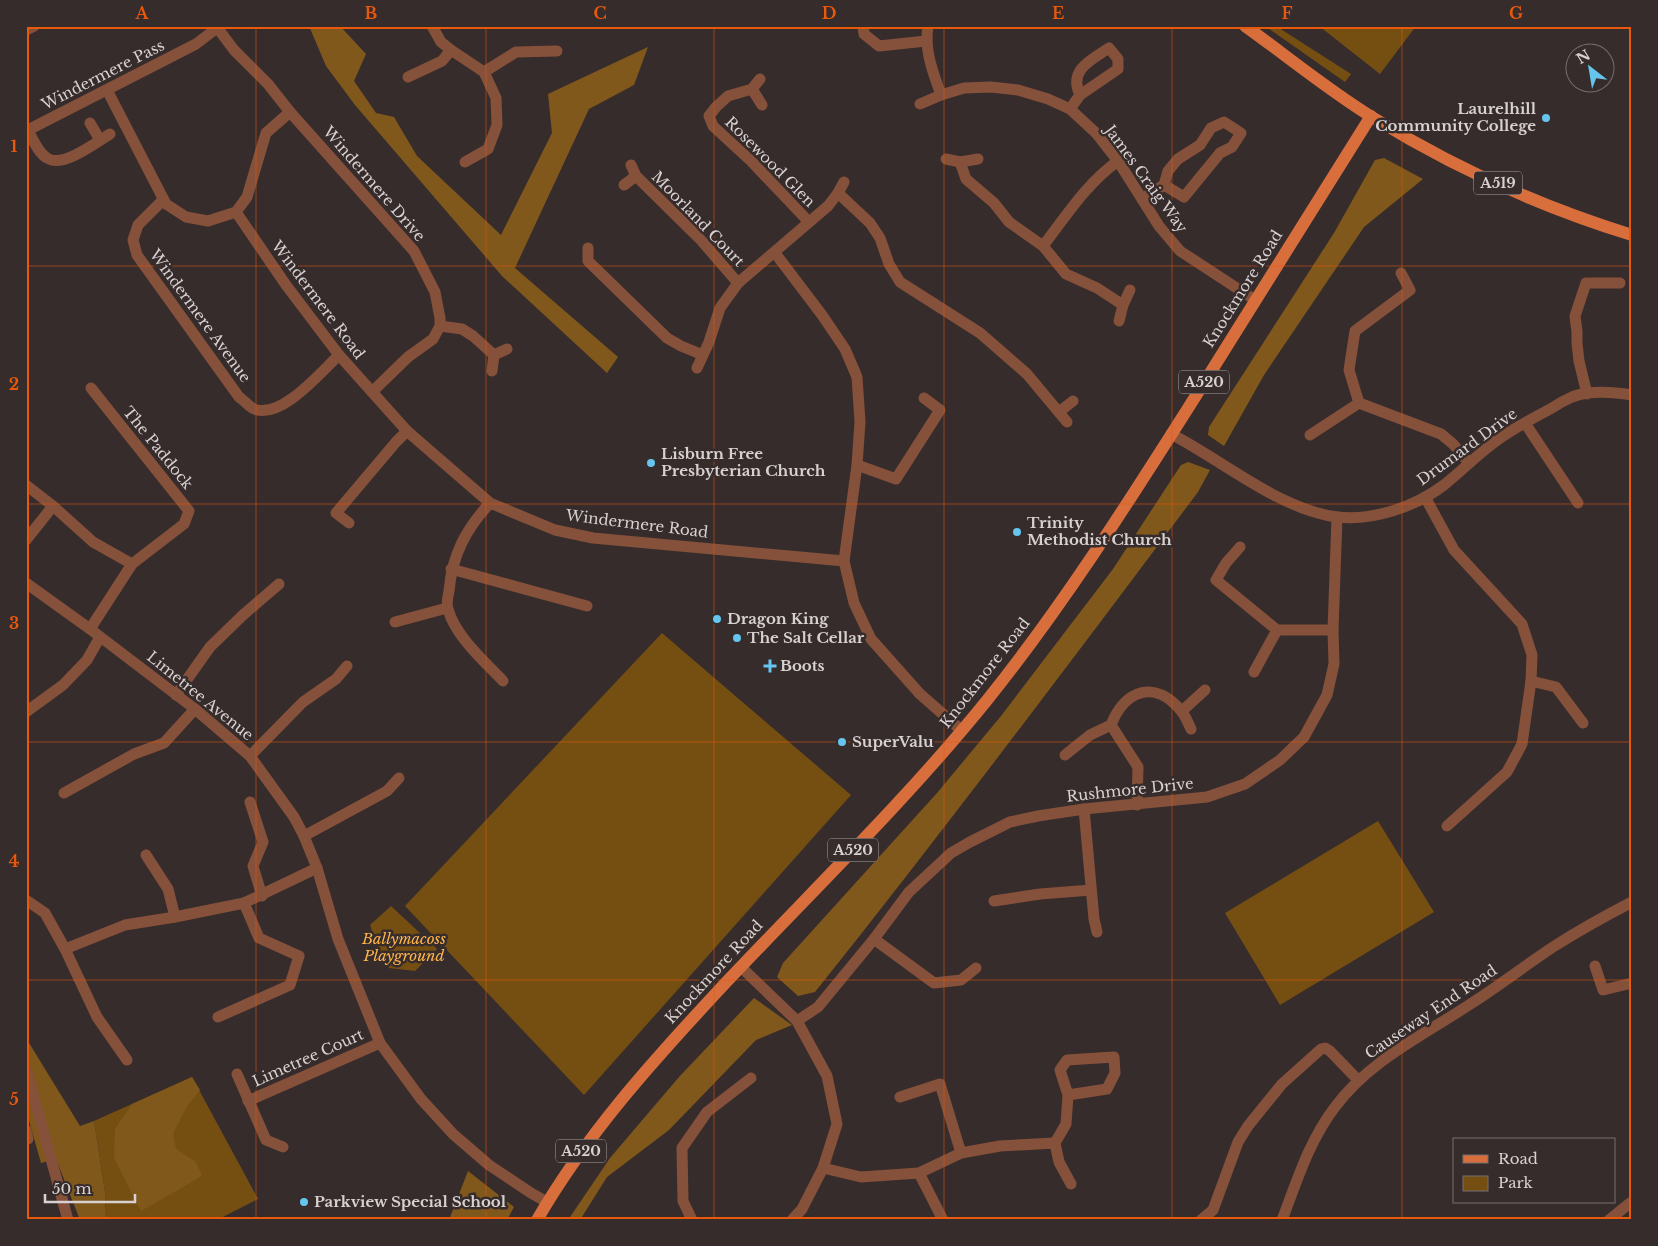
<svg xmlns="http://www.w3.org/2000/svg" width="1658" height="1246" font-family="'Libre Baskerville',serif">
  <rect width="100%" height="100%" fill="#372c2c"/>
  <g fill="#754f12">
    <path d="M 1265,26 L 1276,26 L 1351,74 L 1345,82 Z"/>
    <path d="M 1319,26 L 1416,26 L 1380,74 Z"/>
    <path d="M 662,633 L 851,795 L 584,1095 L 405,906 Z"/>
    <path d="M 1378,821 L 1434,912 L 1280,1005 L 1225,913 Z"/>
    <path d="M 391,906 L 437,949 L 415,971 L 389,968 L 377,945 L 370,925 Z"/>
    <path d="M 192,1077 L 258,1199 L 217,1220 L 106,1220 L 105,1192 L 94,1121 Z"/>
  </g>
  <g fill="#81581b">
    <path d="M 309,26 L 340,26 L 366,54 L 354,81 L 376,113 L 394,117 L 417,156 L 501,235 L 552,133 L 548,94 L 648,47 L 634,85 L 589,109 L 515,268 L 618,357 L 607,373 L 502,276 L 355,105 L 326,66 Z"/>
    <path d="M 1384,158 L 1423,179 L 1364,227 L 1264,375 L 1224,446 L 1208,435 L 1209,427 L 1334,233 L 1375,160 Z"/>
    <path d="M 1188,462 L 1210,470 L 1198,492 C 1072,660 946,828 815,992 L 798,996 L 777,977 L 783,963 L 937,793 L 1001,716 L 1113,569 L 1181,465 Z"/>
    <path d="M 754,998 L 792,1025 L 756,1040 L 669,1130 L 607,1177 L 580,1220 L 568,1220 L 610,1158 L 679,1077 Z"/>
    <path d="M 26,1038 L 80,1126 L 94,1121 L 105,1192 L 106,1220 L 80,1220 L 56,1159 L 41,1163 L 26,1110 Z"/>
    <path d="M 192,1077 L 200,1090 L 186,1108 L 173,1134 L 176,1149 L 196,1162 L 202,1176 L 141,1211 L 114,1158 L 115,1129 L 132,1104 Z"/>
    <path d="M 468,1171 L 514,1207 L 507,1220 L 449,1220 Z"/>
  </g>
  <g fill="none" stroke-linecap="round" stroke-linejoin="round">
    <g stroke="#86513a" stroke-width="11">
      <path d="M 216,26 L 234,50 L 268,84 L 290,112 L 414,251 L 435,292 L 440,318 L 440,326 L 433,339 L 408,357 L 372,392"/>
      <path d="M 432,26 L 441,42 L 451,50 L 484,72 L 496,98 L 497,125 L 488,149 L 465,162"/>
      <path d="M 863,26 L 864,34 L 879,46 L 926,41"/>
      <path d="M 928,26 C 924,51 933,72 941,95"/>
      <path d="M 26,30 L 34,26"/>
      <path d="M 484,72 L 516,52 L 557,51"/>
      <path d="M 408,77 L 442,61 L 451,50"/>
      <path d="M 760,79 L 752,89 L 728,96 L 716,107 L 709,116 L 713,126 L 751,161 L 809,222"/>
      <path d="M 752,89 L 762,105"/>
      <path d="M 107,90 L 166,204 L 186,217 L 208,221 L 236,212 L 247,197 L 266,133 L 290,112"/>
      <path d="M 920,104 L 941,95 L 964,88 L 991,87 L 1018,90 L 1048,99 L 1070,109 L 1097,134 L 1118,161 L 1159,226 L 1180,251 L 1255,300"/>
      <path d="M 1070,109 L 1080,95 L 1118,69 L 1118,59 L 1109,48 C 1091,60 1068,70 1080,95"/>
      <path d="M 90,123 L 100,140"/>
      <path d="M 28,130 C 33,140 39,155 49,159 C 64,167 97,142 110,134"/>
      <path d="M 26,131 L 196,44 L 217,28"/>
      <path d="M 946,159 L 960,162 L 978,159"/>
      <path d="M 960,162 L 966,179 L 994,203 L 1009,222 L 1043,246 L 1066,274 L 1097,288 L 1123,305"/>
      <path d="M 631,165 L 636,176 L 700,239 L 738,283"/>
      <path d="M 624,185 L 636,176"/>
      <path d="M 838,193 L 870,223 L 880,238 L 889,264 L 900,282 L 980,333 L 1027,374 L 1067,422"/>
      <path d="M 1142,199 L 1164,185 L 1168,171 L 1178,159 L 1200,145 L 1211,128 L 1224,122 L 1241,133 L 1232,147 L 1220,153 L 1184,197 L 1164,185"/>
      <path d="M 163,200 L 138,225 L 133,240 L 137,255 L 239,397 C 244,400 249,407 254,409 C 281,420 321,372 339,355"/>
      <path d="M 236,212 L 286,285 L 339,355 L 407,431 L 490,503 L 555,530 L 593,538 L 844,561"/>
      <path d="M 1043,246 C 1066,216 1087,183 1118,161"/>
      <path d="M 588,248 L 588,261 L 667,338 L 681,346 L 703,355"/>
      <path d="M 775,253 L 822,315 L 845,349 L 857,377 L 860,422 L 857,465 L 844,561 L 854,603 L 871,639 L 920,694 L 961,730"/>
      <path d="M 1401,273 L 1410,290 L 1355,331 L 1349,370 L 1359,403 L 1441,434 L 1453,444 L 1469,463"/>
      <path d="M 1119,321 L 1123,305 L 1130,290"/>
      <path d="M 440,326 L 462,329 L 473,336 L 494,355"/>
      <path d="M 697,368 L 709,342 L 720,308 L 738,283 L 828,206 L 838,193 L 844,182"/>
      <path d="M 492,371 L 494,355 L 507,349"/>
      <path d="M 1587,394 L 1579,361 L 1577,343 L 1577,332 L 1575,316 L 1586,283 L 1620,283"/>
      <path d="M 1059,412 L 1073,401"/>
      <path d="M 1525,423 L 1578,503"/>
      <path d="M 1171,434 C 1222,460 1280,510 1337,517 C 1373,521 1415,507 1444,485 C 1459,473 1472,460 1487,448 C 1506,432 1530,420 1552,408 C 1558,404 1565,400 1572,397 C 1590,390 1613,392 1632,395"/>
      <path d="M 1310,435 L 1359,403"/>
      <path d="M 857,465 L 896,479 L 940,410 L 924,398"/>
      <path d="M 26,485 L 53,506 L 93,542 L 132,564"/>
      <path d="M 1425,497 L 1454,550 L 1522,624 L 1532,655 L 1531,681 L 1522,744 L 1507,772 L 1447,826"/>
      <path d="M 490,503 C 466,529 452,555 449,591 C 448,596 446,604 448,609 C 455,636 485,662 503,681"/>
      <path d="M 349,523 L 336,513 L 396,442 L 407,431"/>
      <path d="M 26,540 L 53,506"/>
      <path d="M 1240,547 L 1226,563 L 1216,580 L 1277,630 L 1333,630"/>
      <path d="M 451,569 L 587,606"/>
      <path d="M 26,583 L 90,629 L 195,709 L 250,756 L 294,817 L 304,836 L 317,868 L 338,939 L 380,1043 L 421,1099 L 453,1134 L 489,1165 L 531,1193 L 547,1202"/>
      <path d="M 395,622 L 447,608"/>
      <path d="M 90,629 L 132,564 L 184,524 L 189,511 L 91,388"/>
      <path d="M 1254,672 L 1277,630"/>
      <path d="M 1531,681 L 1556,687 L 1583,723"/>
      <path d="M 176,695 L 210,647 L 243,615 L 279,584"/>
      <path d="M 1182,711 L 1205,690"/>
      <path d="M 26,712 L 63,685 L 87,660 L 100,637"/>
      <path d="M 1111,725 L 1138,767 L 1137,805"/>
      <path d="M 1065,755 L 1090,735 L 1111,725 C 1125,689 1156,679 1182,712 C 1186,717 1188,723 1191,729"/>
      <path d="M 250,756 L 303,702 L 336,679 L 347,666"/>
      <path d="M 64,793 L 134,754 L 164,743 L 195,709"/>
      <path d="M 250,802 L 263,842 L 253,866 L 262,896"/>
      <path d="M 1084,809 L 1094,919 L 1097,932"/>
      <path d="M 304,836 L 387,791 L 399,778"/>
      <path d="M 146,855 L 168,889 L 175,917"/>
      <path d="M 26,900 L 45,913 L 65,949 L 97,1017 L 127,1060"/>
      <path d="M 994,901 L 1040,894 L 1091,890"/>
      <path d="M 874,939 L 934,983 L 961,980 L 976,968"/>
      <path d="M 65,949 L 125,925 L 175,917 L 244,903 L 317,868"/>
      <path d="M 1595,966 L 1603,990 L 1632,983"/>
      <path d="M 741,967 L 797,1021 L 827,1076 L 837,1124 L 823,1168 L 802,1209 L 792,1220"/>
      <path d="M 218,1017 L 290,985 L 299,956 L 259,938 L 244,903"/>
      <path d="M 797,1021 L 818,1007 L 874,939 L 909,892 L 951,853 L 970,842 L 1010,822 L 1038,816 L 1084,809 L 1207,797 L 1245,784 L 1280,760 L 1304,737 L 1327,695 L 1334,664 L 1333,630 L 1337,517"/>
      <path d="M 26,1069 L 68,1220"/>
      <path d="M 237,1074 L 266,1140 L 283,1147"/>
      <path d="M 900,1097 L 940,1084 L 961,1153"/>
      <path d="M 248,1101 L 380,1043"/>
      <path d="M 26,1130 L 28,1139"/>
      <path d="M 1055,1143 L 1066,1124 L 1068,1095 L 1060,1070 L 1067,1060 L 1114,1057 L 1115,1073 L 1107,1089 L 1068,1095"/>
      <path d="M 823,1168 L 861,1177 L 919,1173 L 961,1153 L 1000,1146 L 1055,1143 L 1059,1162 L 1071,1184"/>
      <path d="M 919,1173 L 943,1220"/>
      <path d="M 692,1220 L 683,1201 L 682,1148 L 707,1112 L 751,1078"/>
      <path d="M 1201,1220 L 1213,1210 L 1238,1142 L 1248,1126 L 1282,1084 L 1321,1049 L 1325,1048 L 1330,1051 L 1358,1080"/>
      <path d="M 1282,1220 C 1297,1181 1309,1141 1335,1107 C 1370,1060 1424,1035 1472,1003 C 1500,985 1526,965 1553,947 C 1578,931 1605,916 1632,902"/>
      <path d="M 1609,1220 L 1630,1203 L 1632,1205"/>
    </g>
    <g stroke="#d96e3d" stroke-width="12">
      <path d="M 1245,26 C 1287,56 1328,90 1372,117 C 1453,167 1541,207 1632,235"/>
      <path d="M 537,1220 C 586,1135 652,1062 718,991 C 809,894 905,802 988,699 C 1065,603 1131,498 1197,394 C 1255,301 1313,209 1371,116"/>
    </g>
  </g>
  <path fill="none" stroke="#e8590c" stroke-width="1" stroke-opacity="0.55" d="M 256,26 L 256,1220M 486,26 L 486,1220M 714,26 L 714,1220M 944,26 L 944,1220M 1172,26 L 1172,1220M 1402,26 L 1402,1220M 26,266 L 1632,266M 26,504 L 1632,504M 26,742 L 1632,742M 26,980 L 1632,980"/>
  <g fill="#65c5ee" stroke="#372c2c" stroke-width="2">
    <circle cx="1546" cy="118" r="5"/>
    <circle cx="651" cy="463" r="5"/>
    <circle cx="1017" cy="532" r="5"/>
    <circle cx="717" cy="619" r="5"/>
    <circle cx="737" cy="638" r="5"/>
    <path d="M767.5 658.5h5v5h5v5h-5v5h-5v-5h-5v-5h5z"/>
    <circle cx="842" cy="742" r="5"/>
    <circle cx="304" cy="1202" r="5"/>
  </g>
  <g text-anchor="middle" stroke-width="5" stroke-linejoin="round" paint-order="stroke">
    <g fill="#372c2c" stroke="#a8a0a0" stroke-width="1">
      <rect x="1474" y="171.5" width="48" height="23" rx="4"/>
      <rect x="1179" y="370.5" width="50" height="23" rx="4"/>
      <rect x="828" y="838.5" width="50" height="23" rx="4"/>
      <rect x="556" y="1139.5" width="50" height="23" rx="4"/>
    </g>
    <g font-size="14" font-weight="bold" fill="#d8d1d1">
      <text x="1498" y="188">A519</text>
      <text x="1204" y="387">A520</text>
      <text x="853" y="855">A520</text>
      <text x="581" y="1156">A520</text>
    </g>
    <g font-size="15" fill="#d8d1d1" stroke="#372c2c">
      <text transform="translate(103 75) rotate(-27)" y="5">Windermere Pass</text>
      <text transform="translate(770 162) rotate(45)" y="5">Rosewood Glen</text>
      <text transform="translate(1146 179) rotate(54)" y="5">James Craig Way</text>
      <text transform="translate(374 184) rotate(49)" y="5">Windermere Drive</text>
      <text transform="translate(698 219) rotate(46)" y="5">Moorland Court</text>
      <text transform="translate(1243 289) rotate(-58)" y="5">Knockmore Road</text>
      <text transform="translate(318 300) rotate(53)" y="5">Windermere Road</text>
      <text transform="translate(200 316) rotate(54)" y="5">Windermere Avenue</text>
      <text transform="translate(1467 447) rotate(-36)" y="5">Drumard Drive</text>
      <text transform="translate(158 448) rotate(51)" y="5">The Paddock</text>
      <text transform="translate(637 524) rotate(7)" y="5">Windermere Road</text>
      <text transform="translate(985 673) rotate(-52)" y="5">Knockmore Road</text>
      <text transform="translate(200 696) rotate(39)" y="5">Limetree Avenue</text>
      <text transform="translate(1130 790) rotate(-6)" y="5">Rushmore Drive</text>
      <text transform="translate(714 972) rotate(-47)" y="5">Knockmore Road</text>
      <text transform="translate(1431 1012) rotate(-34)" y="5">Causeway End Road</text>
      <text transform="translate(308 1058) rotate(-24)" y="5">Limetree Court</text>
    </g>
    <g font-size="15" font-weight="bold" fill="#d8d1d1" stroke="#372c2c" text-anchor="start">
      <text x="1536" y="114" text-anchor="end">Laurelhill<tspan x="1536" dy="17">Community College</tspan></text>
      <text x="661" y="459">Lisburn Free<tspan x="661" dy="17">Presbyterian Church</tspan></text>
      <text x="1027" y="528">Trinity<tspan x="1027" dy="17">Methodist Church</tspan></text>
      <text x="727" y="624">Dragon King</text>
      <text x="747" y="643">The Salt Cellar</text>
      <text x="780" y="671">Boots</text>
      <text x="852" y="747">SuperValu</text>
      <text x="314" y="1207">Parkview Special School</text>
    </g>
    <g font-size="15" font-style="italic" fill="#feb54b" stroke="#372c2c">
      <text x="404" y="944">Ballymacoss<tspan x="404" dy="17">Playground</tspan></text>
    </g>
  </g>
  <rect width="1658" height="1246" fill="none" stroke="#372c2c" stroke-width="55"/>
  <rect x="1453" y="1138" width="162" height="65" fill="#372c2c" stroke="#776e6e"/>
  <rect x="1463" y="1155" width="25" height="8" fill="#d96e3d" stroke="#776e6e"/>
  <text x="1498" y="1164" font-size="15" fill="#d8d1d1">Road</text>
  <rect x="1463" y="1176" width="25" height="15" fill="#754f12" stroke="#776e6e"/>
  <text x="1498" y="1188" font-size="15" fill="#d8d1d1">Park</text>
  <g transform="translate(1590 68) rotate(329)"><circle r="24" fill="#372c2c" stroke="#776e6e"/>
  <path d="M0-4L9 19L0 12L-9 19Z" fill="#65c5ee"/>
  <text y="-8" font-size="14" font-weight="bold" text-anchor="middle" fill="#d8d1d1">N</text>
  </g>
  <path d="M45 1194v8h90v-8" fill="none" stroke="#d8d1d1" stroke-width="2.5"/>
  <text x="52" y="1194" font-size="15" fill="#d8d1d1" stroke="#372c2c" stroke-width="4" paint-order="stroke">50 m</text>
  <rect x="28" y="28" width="1602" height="1190" fill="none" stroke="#e8590c" stroke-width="2"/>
  <g font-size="16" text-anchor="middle" font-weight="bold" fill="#e8590c">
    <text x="142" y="19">A</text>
    <text x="371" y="19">B</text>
    <text x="600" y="19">C</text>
    <text x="829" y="19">D</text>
    <text x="1058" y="19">E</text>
    <text x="1287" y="19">F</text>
    <text x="1516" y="19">G</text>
    <text x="14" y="152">1</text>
    <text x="14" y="390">2</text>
    <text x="14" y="629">3</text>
    <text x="14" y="867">4</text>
    <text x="14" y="1105">5</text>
  </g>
</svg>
